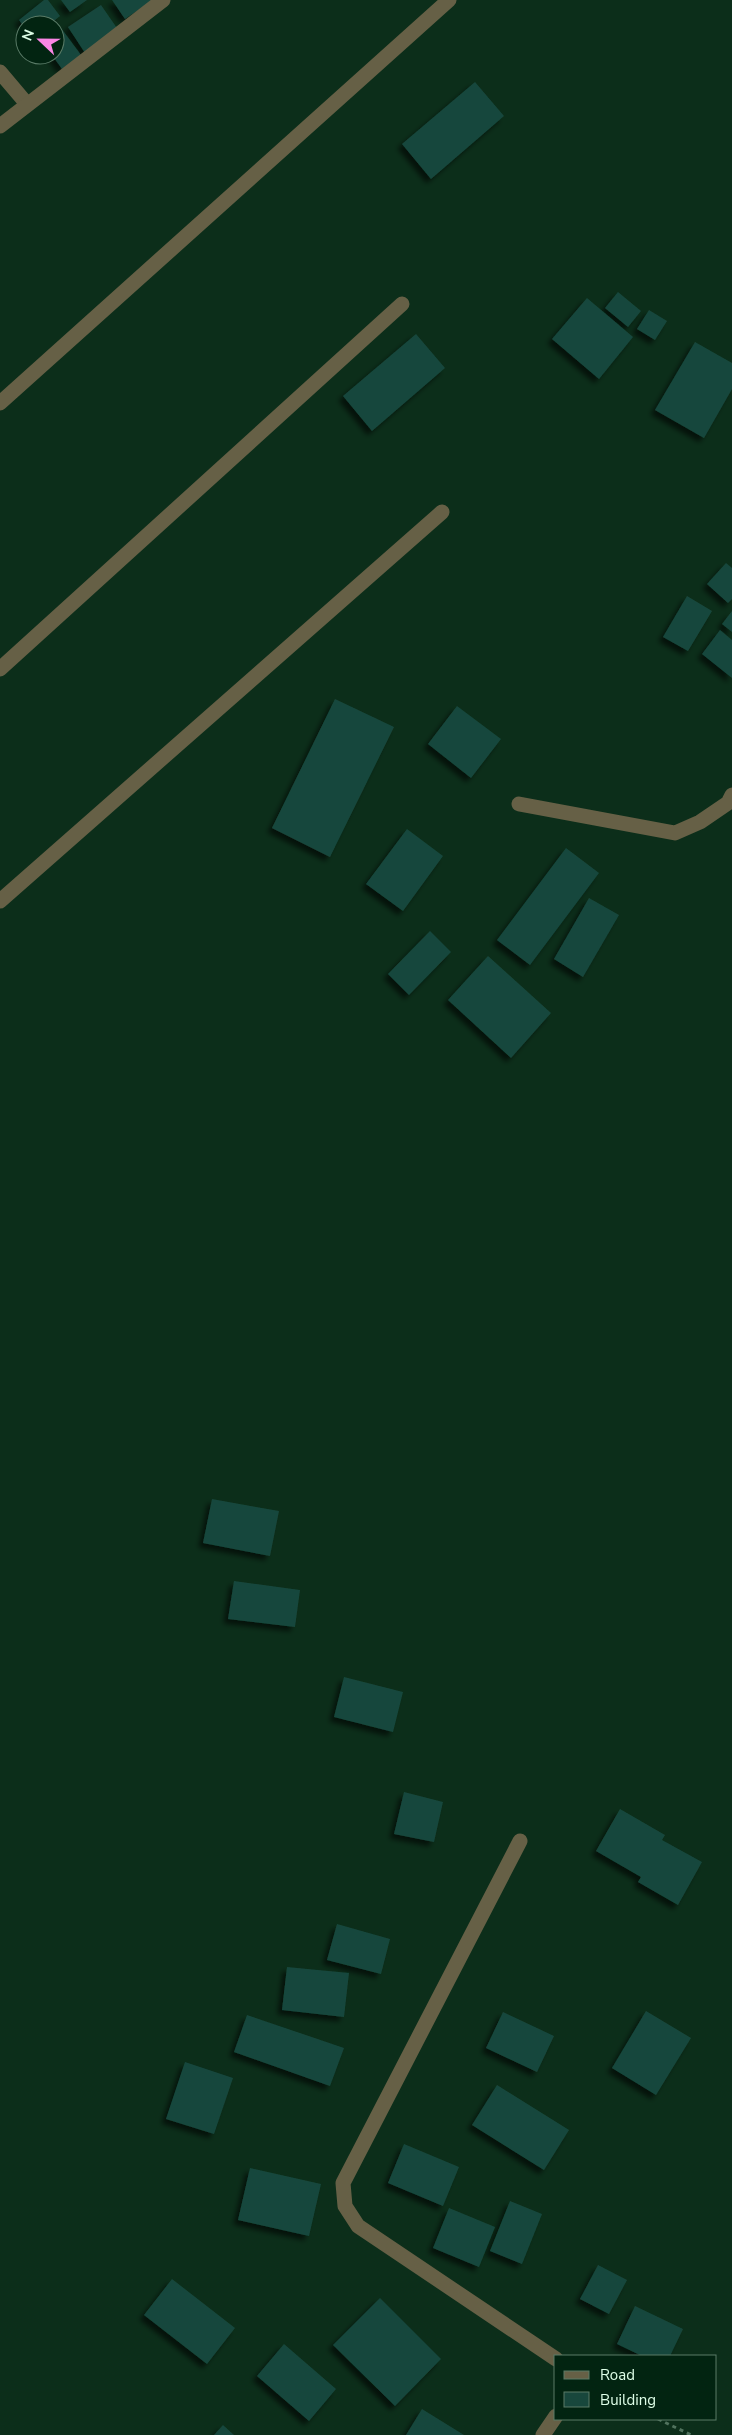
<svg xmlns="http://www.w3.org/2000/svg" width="732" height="2435" font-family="'Nunito Sans',sans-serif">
  <defs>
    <filter id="shadow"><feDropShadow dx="-4.5" dy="4.5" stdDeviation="2.5" flood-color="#0009"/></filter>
  </defs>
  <rect width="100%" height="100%" fill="#0c2e1a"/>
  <g fill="#18473c" filter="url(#shadow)">
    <path d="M 44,0 L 48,0 L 60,16 L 49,25 L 25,25 L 25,28 L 19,20 Z"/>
    <path d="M 61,0 L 87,0 L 70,12 Z"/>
    <path d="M 112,0 L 153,0 L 125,19 Z"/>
    <path d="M 101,5 L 119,31 L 85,53 L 68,27 Z"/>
    <path d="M 58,24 L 81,55 L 62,69 L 52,55 L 55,55 L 55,26 Z"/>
    <path d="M 475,82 L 504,116 L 431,179 L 402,144 Z"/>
    <path d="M 618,292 L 641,311 L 628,327 L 605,308 Z"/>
    <path d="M 587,298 L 633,337 L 599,379 L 552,339 Z"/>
    <path d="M 649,310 L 667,321 L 655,340 L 637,329 Z"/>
    <path d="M 416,334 L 445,368 L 372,431 L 343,396 Z"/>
    <path d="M 695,342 L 732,363 L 732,389 L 704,438 L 655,410 Z"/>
    <path d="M 726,563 L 732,568 L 732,599 L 728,603 L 707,584 Z"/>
    <path d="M 687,596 L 712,611 L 688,651 L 663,637 Z"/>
    <path d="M 732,611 L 732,632 L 722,624 Z"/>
    <path d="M 720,630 L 732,640 L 732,678 L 702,654 Z"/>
    <path d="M 335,699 L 394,727 L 330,857 L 272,828 Z"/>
    <path d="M 457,706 L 501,739 L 471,778 L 428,744 Z"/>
    <path d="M 407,829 L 443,856 L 403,911 L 366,884 Z"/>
    <path d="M 566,848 L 599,873 L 530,965 L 497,940 Z"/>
    <path d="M 589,898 L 619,915 L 583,977 L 554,959 Z"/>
    <path d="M 430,931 L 451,952 L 409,995 L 388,974 Z"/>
    <path d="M 488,956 L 551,1013 L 511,1058 L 448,1000 Z"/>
    <path d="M 212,1499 L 279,1511 L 270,1556 L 203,1543 Z"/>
    <path d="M 234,1581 L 300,1590 L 295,1627 L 228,1619 Z"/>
    <path d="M 344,1677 L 403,1692 L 393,1732 L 334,1717 Z"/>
    <path d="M 404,1792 L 443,1802 L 434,1842 L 394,1834 Z"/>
    <path d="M 620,1809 L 665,1835 L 662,1840 L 702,1862 L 678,1905 L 638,1882 L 641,1877 L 596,1851 Z"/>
    <path d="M 337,1924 L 390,1939 L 381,1974 L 327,1960 Z"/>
    <path d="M 287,1967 L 349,1973 L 344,2017 L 282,2010 Z"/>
    <path d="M 646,2011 L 691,2038 L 656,2095 L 612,2068 Z"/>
    <path d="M 503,2012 L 554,2036 L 537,2072 L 486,2048 Z"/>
    <path d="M 247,2015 L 344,2048 L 330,2086 L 234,2052 Z"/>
    <path d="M 185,2062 L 233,2078 L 214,2134 L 166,2119 Z"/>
    <path d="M 497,2085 L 569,2130 L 544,2170 L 472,2125 Z"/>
    <path d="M 404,2144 L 459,2167 L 443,2206 L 388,2183 Z"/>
    <path d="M 250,2168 L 321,2184 L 309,2236 L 238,2220 Z"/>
    <path d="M 510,2201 L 542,2214 L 522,2264 L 490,2251 Z"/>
    <path d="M 449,2208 L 495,2227 L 479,2267 L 433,2248 Z"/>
    <path d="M 598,2265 L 627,2280 L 609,2314 L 580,2299 Z"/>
    <path d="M 172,2279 L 235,2328 L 207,2364 L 144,2315 Z"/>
    <path d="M 380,2298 L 441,2359 L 395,2406 L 333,2345 Z"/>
    <path d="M 635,2306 L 683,2329 L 670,2356 L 642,2356 L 617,2344 Z"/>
    <path d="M 284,2344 L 336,2389 L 309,2421 L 257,2376 Z"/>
    <path d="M 422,2409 L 464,2435 L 406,2435 Z"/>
    <path d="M 223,2425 L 234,2435 L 214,2435 Z"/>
  </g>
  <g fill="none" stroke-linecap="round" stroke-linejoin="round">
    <path stroke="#50725d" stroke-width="3" stroke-dasharray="4 4" stroke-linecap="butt" d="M 658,2419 L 691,2435"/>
    <g stroke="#666046" stroke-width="15">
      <path d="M 0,72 L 27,104"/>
      <path d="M 0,126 L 163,0"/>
      <path d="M 0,403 L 449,0"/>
      <path d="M 0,669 L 402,304"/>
      <path d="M 519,804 L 675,833 L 700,822 L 728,803 L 732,795"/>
      <path d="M 0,901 L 442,512"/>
      <path d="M 520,1841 L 343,2183 L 345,2206 L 358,2226 L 556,2359"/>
      <path d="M 543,2435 L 556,2416"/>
    </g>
  </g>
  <rect x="554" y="2355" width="162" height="65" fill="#022411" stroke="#5a7b67"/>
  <rect x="564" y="2371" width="25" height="8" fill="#666046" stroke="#5a7b67"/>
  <text x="600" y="2380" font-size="15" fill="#defee7">Road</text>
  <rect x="564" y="2392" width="25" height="15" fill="#18473c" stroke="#5a7b67"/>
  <text x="600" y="2405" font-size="15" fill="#defee7">Building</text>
  <g transform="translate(40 40) rotate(292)"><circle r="24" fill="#022411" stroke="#5a7b67"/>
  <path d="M0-4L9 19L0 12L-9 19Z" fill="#fb86e5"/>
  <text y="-8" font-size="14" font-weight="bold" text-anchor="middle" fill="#defee7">N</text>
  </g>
</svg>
